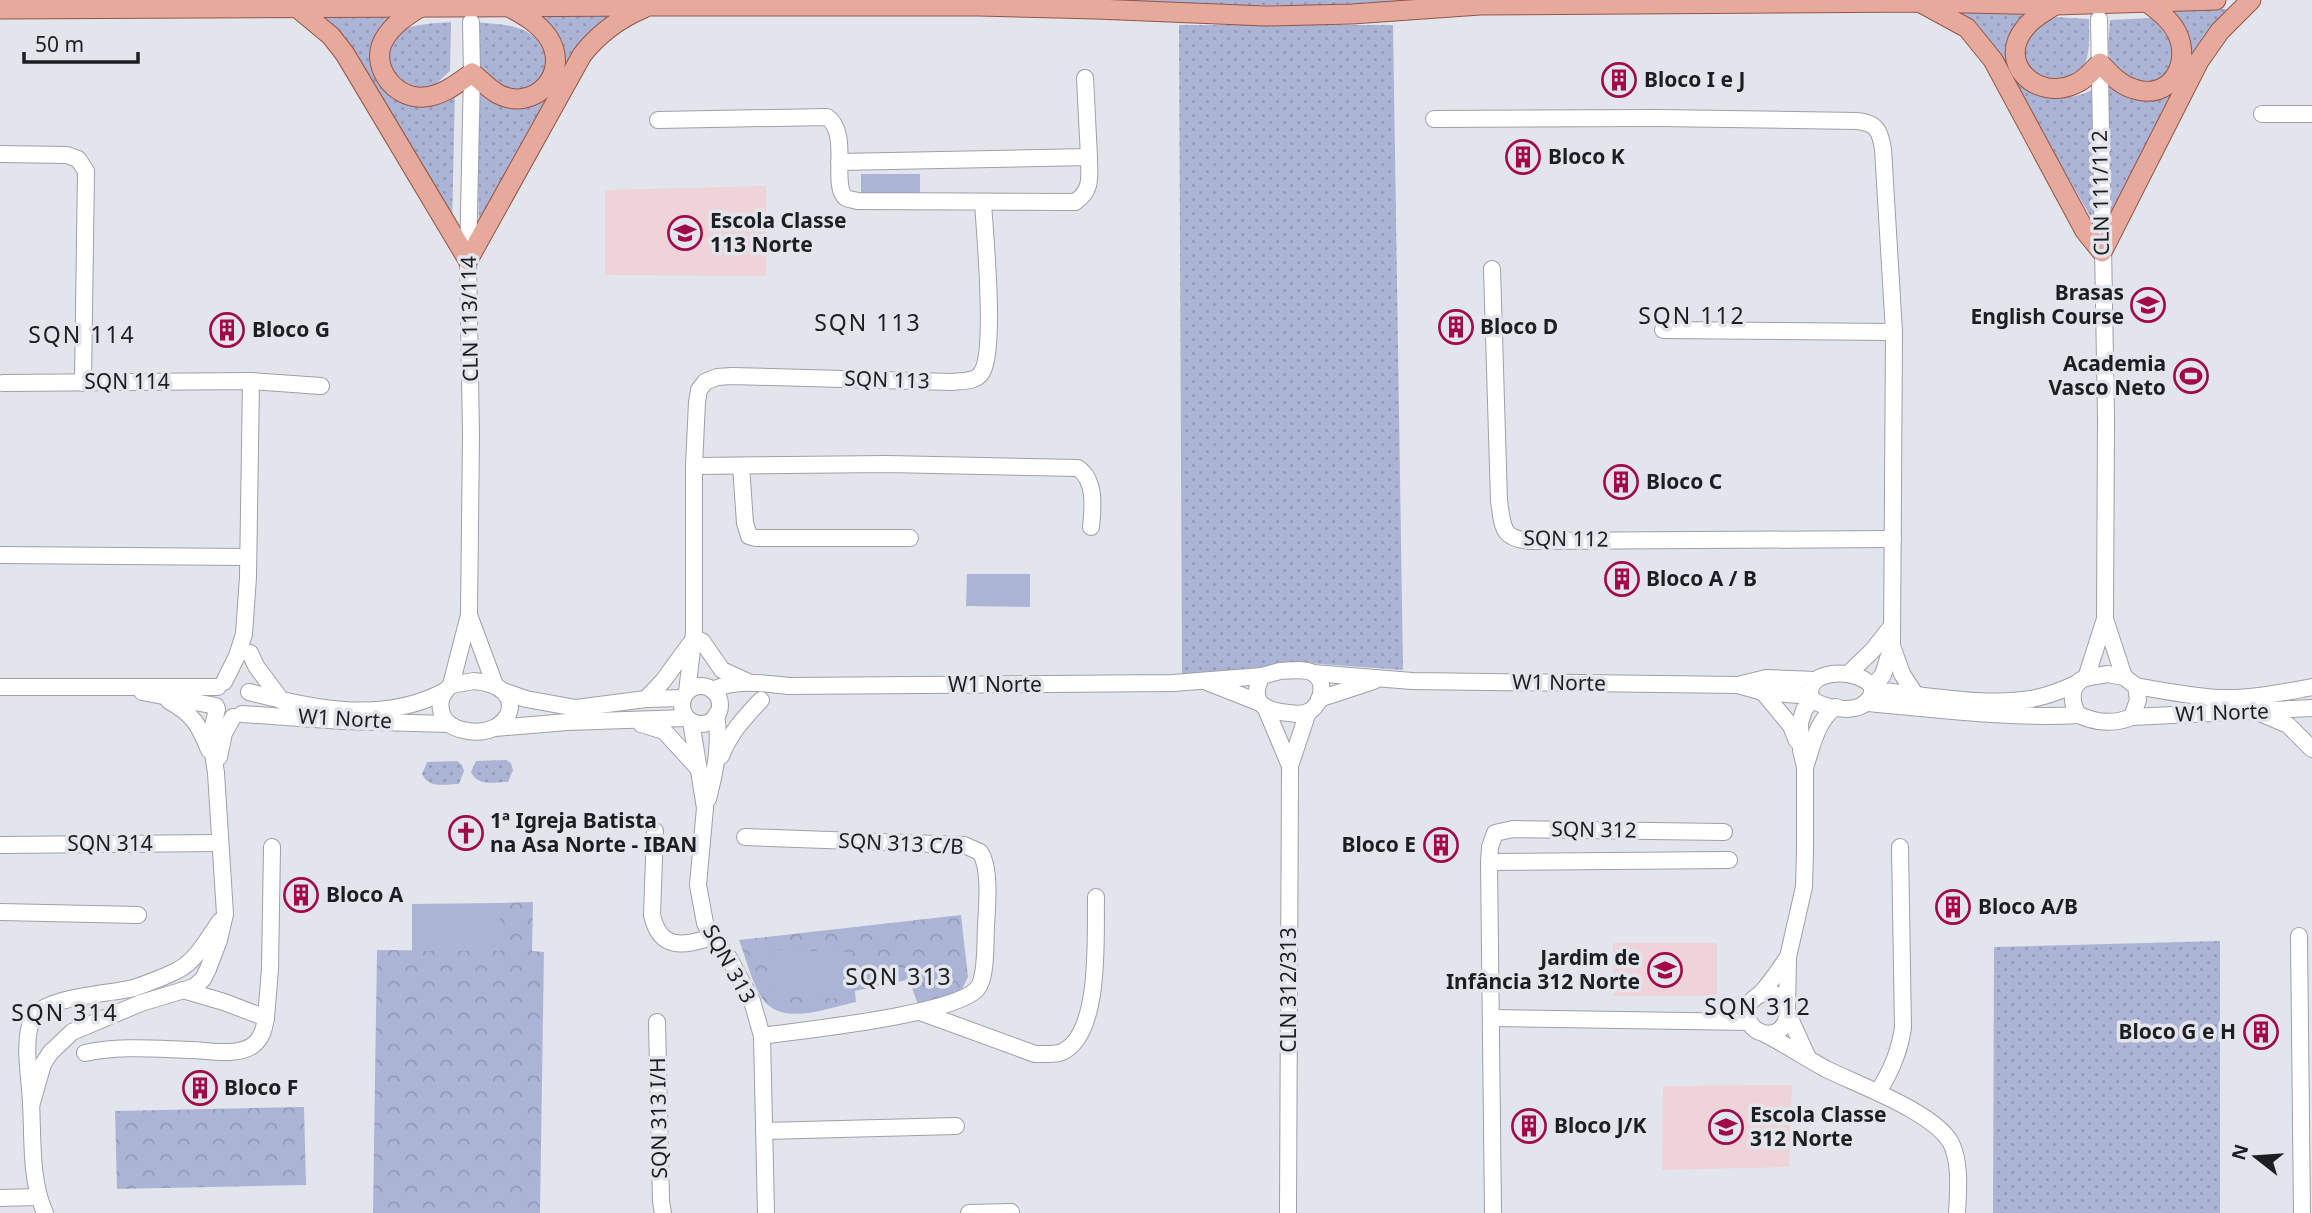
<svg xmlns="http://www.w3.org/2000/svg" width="2312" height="1213" font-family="'Noto Sans',sans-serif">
  <defs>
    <pattern id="grass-dots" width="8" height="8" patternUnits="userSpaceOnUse" patternTransform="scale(1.75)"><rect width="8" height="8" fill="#acb4d5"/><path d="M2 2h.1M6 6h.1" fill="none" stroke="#949ab7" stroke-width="1.8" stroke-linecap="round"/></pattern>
    <pattern id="forest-crowns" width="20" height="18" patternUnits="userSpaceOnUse" patternTransform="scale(1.75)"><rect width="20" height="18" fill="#acb4d5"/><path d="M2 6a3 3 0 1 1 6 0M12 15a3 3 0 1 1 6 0" fill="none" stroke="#949ab7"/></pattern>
  </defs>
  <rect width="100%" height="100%" fill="#e3e5ed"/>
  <g fill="#eed4d9">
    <path d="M 766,186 L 766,276 L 605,275 L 605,190 Z"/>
    <rect x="1613" y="943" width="104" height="53"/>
    <path d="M 1792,1085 L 1789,1167 L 1662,1170 L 1663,1086 Z"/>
  </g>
  <g fill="url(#grass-dots)">
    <path d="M 1120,0 L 1459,0 C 1346,7 1233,8 1120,0 Z"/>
    <path d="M 2231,9 L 2108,229 L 2107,82 L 2118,91 L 2182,75 L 2165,10 Z"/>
    <path d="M 1947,10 L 2036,10 L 2012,36 L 2040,95 C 2060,99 2074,99 2092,90 L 2096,226 L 2006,70 Z"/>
    <path d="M 528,13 L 614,14 L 479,226 L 476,90 L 488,100 L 501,104 L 559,72 Z"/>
    <path d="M 400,15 C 391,26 378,38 372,50 C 362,69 389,100 408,105 C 424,109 441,98 455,91 L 452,225 L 314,16 Z"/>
    <path d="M 2055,17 L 2089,19 C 2089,40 2091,58 2079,76 L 2050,85 L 2024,62 L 2023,41 L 2048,18 Z"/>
    <path d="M 2151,18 L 2162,22 L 2174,39 L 2171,67 L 2158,82 L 2136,83 L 2115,69 L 2110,59 L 2108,48 L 2110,20 Z"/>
    <path d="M 451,22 L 450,71 L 428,91 L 411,91 L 388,72 C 389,62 388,46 392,38 C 400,24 437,23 451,22 Z"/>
    <path d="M 476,22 C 501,25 527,23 542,46 C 552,62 545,73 535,86 L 506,93 L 481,75 Z"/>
    <path d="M 1179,25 L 1393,25 L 1403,670 L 1307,663 L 1182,676 Z"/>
    <path d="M 506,760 L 511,763 L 513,770 L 508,782 C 494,782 478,787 471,772 L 476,761 Z"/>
    <path d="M 457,761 L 462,765 L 464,771 L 459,784 C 444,784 429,789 422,774 L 427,762 Z"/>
    <path d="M 2220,941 L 2220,1213 L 1993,1213 L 1994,947 Z"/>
  </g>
  <g fill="url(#forest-crowns)">
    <path d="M 533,902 L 532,951 L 544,952 L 540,1213 L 373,1213 L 377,950 L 499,951 L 500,903 Z"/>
    <path d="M 961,915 L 968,977 L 960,993 L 918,1005 L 910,982 L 907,980 L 855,991 L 856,1002 C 830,1007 786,1026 765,1002 C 753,988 746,958 739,940 Z"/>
    <path d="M 304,1107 L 306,1185 L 117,1189 L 115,1111 Z"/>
  </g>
  <g fill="#acb4d5">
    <rect x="861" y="174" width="59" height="23"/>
    <path d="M 967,574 L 1030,574 L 1030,607 L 966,606 Z"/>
    <path d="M 500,903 L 500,951 L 412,951 L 412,904 Z"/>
    <path d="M 773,950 L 853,952 L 851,999 L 772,996 Z"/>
  </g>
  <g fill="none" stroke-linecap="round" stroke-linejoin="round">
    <g stroke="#9ea0a7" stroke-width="18">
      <g id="minor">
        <path d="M 2099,19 L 2106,417 L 2105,619 L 2124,677"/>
        <path d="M 1085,78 L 1089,157"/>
        <path d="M 2262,114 L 2312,114"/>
        <path d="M 1434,119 L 1658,118 L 1857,121 C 1877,123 1880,131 1883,149 L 1894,332 L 1892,645 L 1883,675 L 1872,687"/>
        <path d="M 658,120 L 827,117 C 851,133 830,186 846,198 C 847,199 854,200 857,201 L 1075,202 C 1093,190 1089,176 1089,157 L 839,162"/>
        <path d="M 0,154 L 67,155 L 78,159 L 86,171 L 83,383"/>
        <path d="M 1492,269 L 1499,501 C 1503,527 1501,539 1531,541 L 1893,539"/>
        <path d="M 1663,330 L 1894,332"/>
        <path d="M 3,383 L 251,381 L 321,386"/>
        <path d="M 694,466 L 887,464 L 1078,468 C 1096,481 1093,507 1091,527"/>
        <path d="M 741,466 L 745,523 L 749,536 L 756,538 L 910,538"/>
        <path d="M 0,555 L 248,557"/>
        <path d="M 469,615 L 495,685"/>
        <path d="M 702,641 L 722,670 L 746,681"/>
        <path d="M 1892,646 L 1902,674 L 1915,694"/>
        <path d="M 250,653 L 256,666 L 282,701"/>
        <path d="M 1280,671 C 1290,671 1305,668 1313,673 C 1327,681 1322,703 1310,711 C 1303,715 1296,714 1289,713 C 1264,711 1248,702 1262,676 Z"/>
        <path d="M 1313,673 L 1412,681 L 1738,685 L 1763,692 L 1810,696"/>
        <path d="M 1848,674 L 1872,651 L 1891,627"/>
        <path d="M 2107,674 L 2124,677 L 2136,686 L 2138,700 L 2132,717 C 2115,724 2096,723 2079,715 C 2071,705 2069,686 2083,679 C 2090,676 2099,676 2107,674 Z"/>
        <path d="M 2086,678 L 2105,619"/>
        <path d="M 474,681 C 534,686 511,742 463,730 C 454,728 445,723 442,714 C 438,702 442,693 451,685 Z"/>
        <path d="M 224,682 L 237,656 L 244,634 L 248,577 L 251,381"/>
        <path d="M 1207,682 L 1258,702"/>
        <path d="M 451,685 L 469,615 L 471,434 L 468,260 L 472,73 L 471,22"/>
        <path d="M 1738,685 L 1766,678 L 1816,680"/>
        <path d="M 2136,686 C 2163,691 2191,696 2218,698 C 2250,699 2281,693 2312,687"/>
        <circle cx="701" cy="705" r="19"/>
        <path d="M 0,687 L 218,687"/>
        <path d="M 712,690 C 736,679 763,683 788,686 L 1173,683 L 1262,676"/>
        <path d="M 1872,690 C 1922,694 1983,707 2031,699 C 2048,696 2063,690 2078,683"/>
        <path d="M 142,692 L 216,706"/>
        <path d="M 249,692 C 313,709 383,724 445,691"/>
        <path d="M 506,692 L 526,699 L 576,708 L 646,699 L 683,698"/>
        <path d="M 687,692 L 694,632 L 694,466 L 697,402 L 699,390 L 705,382 L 717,377 L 732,376 L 952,382 C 961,381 977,382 982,372 C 996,349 985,235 983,203"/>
        <path d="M 1763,692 L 1791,726 L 1797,741"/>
        <path d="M 646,699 L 663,681 L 690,644"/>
        <path d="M 1319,699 L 1374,681"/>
        <path d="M 1812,700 C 1799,669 1859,666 1872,687"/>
        <path d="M 1812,700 C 1828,709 1861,716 1871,696"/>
        <path d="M 169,701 C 193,714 199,725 209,750"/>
        <path d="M 1867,703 C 1937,709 2008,719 2079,715"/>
        <path d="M 1266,709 L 1290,766"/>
        <path d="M 242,714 L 343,721 L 449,724"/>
        <path d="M 2262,714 L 2288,725 L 2312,749"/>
        <path d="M 2132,717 L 2312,708"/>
        <path d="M 691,721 L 705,808 L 698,885 L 705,923 L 712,937 L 729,958 L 752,1001 L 762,1036 L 766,1213"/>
        <path d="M 641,724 L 664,731 L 697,767"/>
        <path d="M 495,728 L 567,722 L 686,718"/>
        <path d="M 721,756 C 730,733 744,718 761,700"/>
        <path d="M 219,757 L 224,733 L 233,717"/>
        <path d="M 1805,767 C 1813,745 1816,721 1836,707"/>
        <path d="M 708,799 C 715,772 721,743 716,715"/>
        <path d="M 655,831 L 652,915 C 660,951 684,946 712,937"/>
        <path d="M 745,837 L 964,845 L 980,852 C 991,868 987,907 986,926 C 985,942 987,978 977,989 C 953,1015 802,1030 762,1036"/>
        <path d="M 0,845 L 220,843"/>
        <path d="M 1489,862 L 1729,860"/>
        <path d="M 0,912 L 138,915"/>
        <path d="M 2299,936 L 2302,1213"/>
        <path d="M 1761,994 C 1798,986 1794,1040 1763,1033 C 1756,1031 1750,1026 1748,1018 C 1747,1013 1747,1008 1750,1003 C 1753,998 1759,996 1762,992 C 1772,981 1780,968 1788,957"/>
        <path d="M 1787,1008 L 1788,957 L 1804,887 L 1805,851 L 1805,767 L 1801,750 L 1800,723 L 1804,710 L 1812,700"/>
        <path d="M 920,1012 L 1035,1054 C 1044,1054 1054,1055 1062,1052 C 1102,1034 1095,934 1096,897"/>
        <path d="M 1788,1014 L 1808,1058"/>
        <path d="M 266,1018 L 270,969 L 272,847"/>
        <path d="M 1491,1018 L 1749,1022"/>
        <path d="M 657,1022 L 661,1201 L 663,1213"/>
        <path d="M 1765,1034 C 1786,1045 1806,1058 1826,1069 C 1858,1085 1934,1112 1951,1143 C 1961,1163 1958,1192 1957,1213"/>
        <path d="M 85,1053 C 119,1045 158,1049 193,1050 C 211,1051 236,1056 252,1046 C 262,1039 264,1029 266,1018 L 224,1002 L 183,990"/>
        <path d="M 1878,1092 C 1891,1071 1899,1053 1903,1028 L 1900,847"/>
        <path d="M 31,1106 L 43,1064 L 50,1053 L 72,1032 L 141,1003 L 194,987 L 203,979 L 208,969 L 219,940 L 225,914 L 216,773 L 212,746 L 212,730 L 217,709"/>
        <path d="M 764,1131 L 956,1126"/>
        <path d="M 0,1198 L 38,1197"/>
        <path d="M 45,1213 C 30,1180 33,1138 31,1102 C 30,1079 22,1038 33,1018 C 45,996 110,994 134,988 C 148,983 165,977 178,970 C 196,961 209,937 220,921"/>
        <path d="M 969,1213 L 1011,1212"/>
        <path d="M 1288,1213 L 1290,766 L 1308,712"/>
        <path d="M 1493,1213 L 1489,862 L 1490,847 L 1495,833 L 1513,829 L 1724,832"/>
      </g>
    </g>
    <g stroke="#955447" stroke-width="21">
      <g id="major">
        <path d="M 1923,4 L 1967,28 L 1993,60 L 2085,231 L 2102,252 L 2199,61 L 2220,31 L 2251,0"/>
        <path d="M 2055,5 C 2045,12 2032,18 2025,28 C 1996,63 2037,102 2075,84 C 2085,80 2092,71 2100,63 C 2110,74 2120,85 2134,89 C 2170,101 2192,64 2177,33 C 2171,20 2158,11 2147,2"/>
        <path d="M 295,6 L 331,36 L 345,54 L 468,260"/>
        <path d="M 422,6 C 408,15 393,24 385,38 C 368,64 394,100 424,97 C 442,96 458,83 472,73 C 481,80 489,89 498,94 C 534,113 572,73 548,37 C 538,23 524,15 509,7"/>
        <path d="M 0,9 L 650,6 L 978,6 L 1096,9 L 1266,16 L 1352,14 L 1480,5 L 1921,2 L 2055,5 L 2216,0"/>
        <path d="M 468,260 L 582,55 C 599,33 618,19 644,8"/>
      </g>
    </g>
    <use href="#minor" stroke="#fff" stroke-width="16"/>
    <use href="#major" stroke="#e6aa9d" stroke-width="19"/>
  </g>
  <defs>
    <g id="building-ring" transform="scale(1.75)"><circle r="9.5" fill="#e3e5ed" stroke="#a20949" stroke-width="1.5"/><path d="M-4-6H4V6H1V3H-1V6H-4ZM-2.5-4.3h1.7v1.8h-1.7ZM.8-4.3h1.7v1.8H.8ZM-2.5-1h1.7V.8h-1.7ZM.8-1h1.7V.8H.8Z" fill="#a20949"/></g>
    <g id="school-ring" transform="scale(1.75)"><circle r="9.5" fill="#e3e5ed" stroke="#a20949" stroke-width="1.5"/><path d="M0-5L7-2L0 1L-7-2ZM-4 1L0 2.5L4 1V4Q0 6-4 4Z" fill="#a20949"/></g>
    <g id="stadium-ring" transform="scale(1.75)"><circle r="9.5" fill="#e3e5ed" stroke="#a20949" stroke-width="1.5"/><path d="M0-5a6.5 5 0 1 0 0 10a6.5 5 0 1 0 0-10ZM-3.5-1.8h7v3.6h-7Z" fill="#a20949"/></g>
    <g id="church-ring" transform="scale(1.75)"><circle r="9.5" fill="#e3e5ed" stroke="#a20949" stroke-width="1.5"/><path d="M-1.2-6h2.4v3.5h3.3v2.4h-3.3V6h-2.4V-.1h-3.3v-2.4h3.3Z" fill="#a20949"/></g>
  </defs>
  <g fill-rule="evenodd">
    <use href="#building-ring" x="1619" y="80"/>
    <use href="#building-ring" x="1523" y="157"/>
    <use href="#school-ring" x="685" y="233"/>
    <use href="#school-ring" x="2148" y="305"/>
    <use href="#building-ring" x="1456" y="327"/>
    <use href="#building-ring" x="227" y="330"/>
    <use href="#stadium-ring" x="2191" y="376"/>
    <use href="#building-ring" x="1621" y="482"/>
    <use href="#building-ring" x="1622" y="579"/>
    <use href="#church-ring" x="466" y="833"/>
    <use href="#building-ring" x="1441" y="845"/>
    <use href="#building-ring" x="301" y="895"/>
    <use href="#building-ring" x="1953" y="907"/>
    <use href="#school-ring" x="1665" y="970"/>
    <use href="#building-ring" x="2261" y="1032"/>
    <use href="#building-ring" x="200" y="1088"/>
    <use href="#building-ring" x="1529" y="1126"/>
    <use href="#school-ring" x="1726" y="1127"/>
  </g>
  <g text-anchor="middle" stroke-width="7" stroke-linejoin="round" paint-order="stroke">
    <g font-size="21" font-weight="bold" fill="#1d1e21" stroke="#e3e5ed" text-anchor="start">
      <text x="1644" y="87">Bloco I e J</text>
      <text x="1548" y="164">Bloco K</text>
      <text x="710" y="228">Escola Classe<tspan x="710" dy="24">113 Norte</tspan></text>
      <text x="2124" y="300" text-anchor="end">Brasas<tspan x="2124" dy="24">English Course</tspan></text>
      <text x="1480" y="334">Bloco D</text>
      <text x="252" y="337">Bloco G</text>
      <text x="2166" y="371" text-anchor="end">Academia<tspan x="2166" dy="24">Vasco Neto</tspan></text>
      <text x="1646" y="489">Bloco C</text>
      <text x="1646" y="586">Bloco A / B</text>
      <text x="490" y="828">1ª Igreja Batista<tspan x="490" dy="24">na Asa Norte - IBAN</tspan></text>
      <text x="1416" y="852" text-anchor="end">Bloco E</text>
      <text x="326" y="902">Bloco A</text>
      <text x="1978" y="914">Bloco A/B</text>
      <text x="1640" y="965" text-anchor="end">Jardim de<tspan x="1640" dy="24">Infância 312 Norte</tspan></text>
      <text x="2236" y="1039" text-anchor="end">Bloco G e H</text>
      <text x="224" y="1095">Bloco F</text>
      <text x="1750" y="1122">Escola Classe<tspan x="1750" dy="24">312 Norte</tspan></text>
      <text x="1554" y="1133">Bloco J/K</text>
    </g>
    <g font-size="21" fill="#1d1e21" stroke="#e3e5ed">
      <text transform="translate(2101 193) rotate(-91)" y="7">CLN 111/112</text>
      <text transform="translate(470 319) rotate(-91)" y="7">CLN 113/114</text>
      <text transform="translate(887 380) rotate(2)" y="7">SQN 113</text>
      <text x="127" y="389">SQN 114</text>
      <text transform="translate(1566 539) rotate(1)" y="7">SQN 112</text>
      <text transform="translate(1559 683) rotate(1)" y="7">W1 Norte</text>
      <text x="995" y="692">W1 Norte</text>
      <text transform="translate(2222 713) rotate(-2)" y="7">W1 Norte</text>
      <text transform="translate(345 719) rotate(3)" y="7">W1 Norte</text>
      <text transform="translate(1594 830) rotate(1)" y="7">SQN 312</text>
      <text x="110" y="851">SQN 314</text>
      <text transform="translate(901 844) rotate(3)" y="7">SQN 313 C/B</text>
      <text transform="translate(729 964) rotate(61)" y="7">SQN 313</text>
      <text transform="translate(1289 990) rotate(-90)" y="7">CLN 312/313</text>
      <text transform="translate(659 1118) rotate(-91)" y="7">SQN 313 I/H</text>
    </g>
    <g font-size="23" letter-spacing="2" fill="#1d1e21" stroke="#e3e5ed">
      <text x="1692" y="324">SQN 112</text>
      <text x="868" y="331">SQN 113</text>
      <text x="82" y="343">SQN 114</text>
      <text x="899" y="985">SQN 313</text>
      <text x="1758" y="1015">SQN 312</text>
      <text x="65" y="1021">SQN 314</text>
    </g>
  </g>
  <g transform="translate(2256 1157) rotate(287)" stroke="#e3e5ed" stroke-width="5" paint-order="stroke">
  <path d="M0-5L12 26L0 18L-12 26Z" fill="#1d1e21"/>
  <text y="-10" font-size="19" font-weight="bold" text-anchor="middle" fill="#1d1e21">N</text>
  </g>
  <path d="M24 52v10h114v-10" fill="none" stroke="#1d1e21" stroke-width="3.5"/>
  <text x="35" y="52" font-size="21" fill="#1d1e21" stroke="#e3e5ed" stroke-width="5" paint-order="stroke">50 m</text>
</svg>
